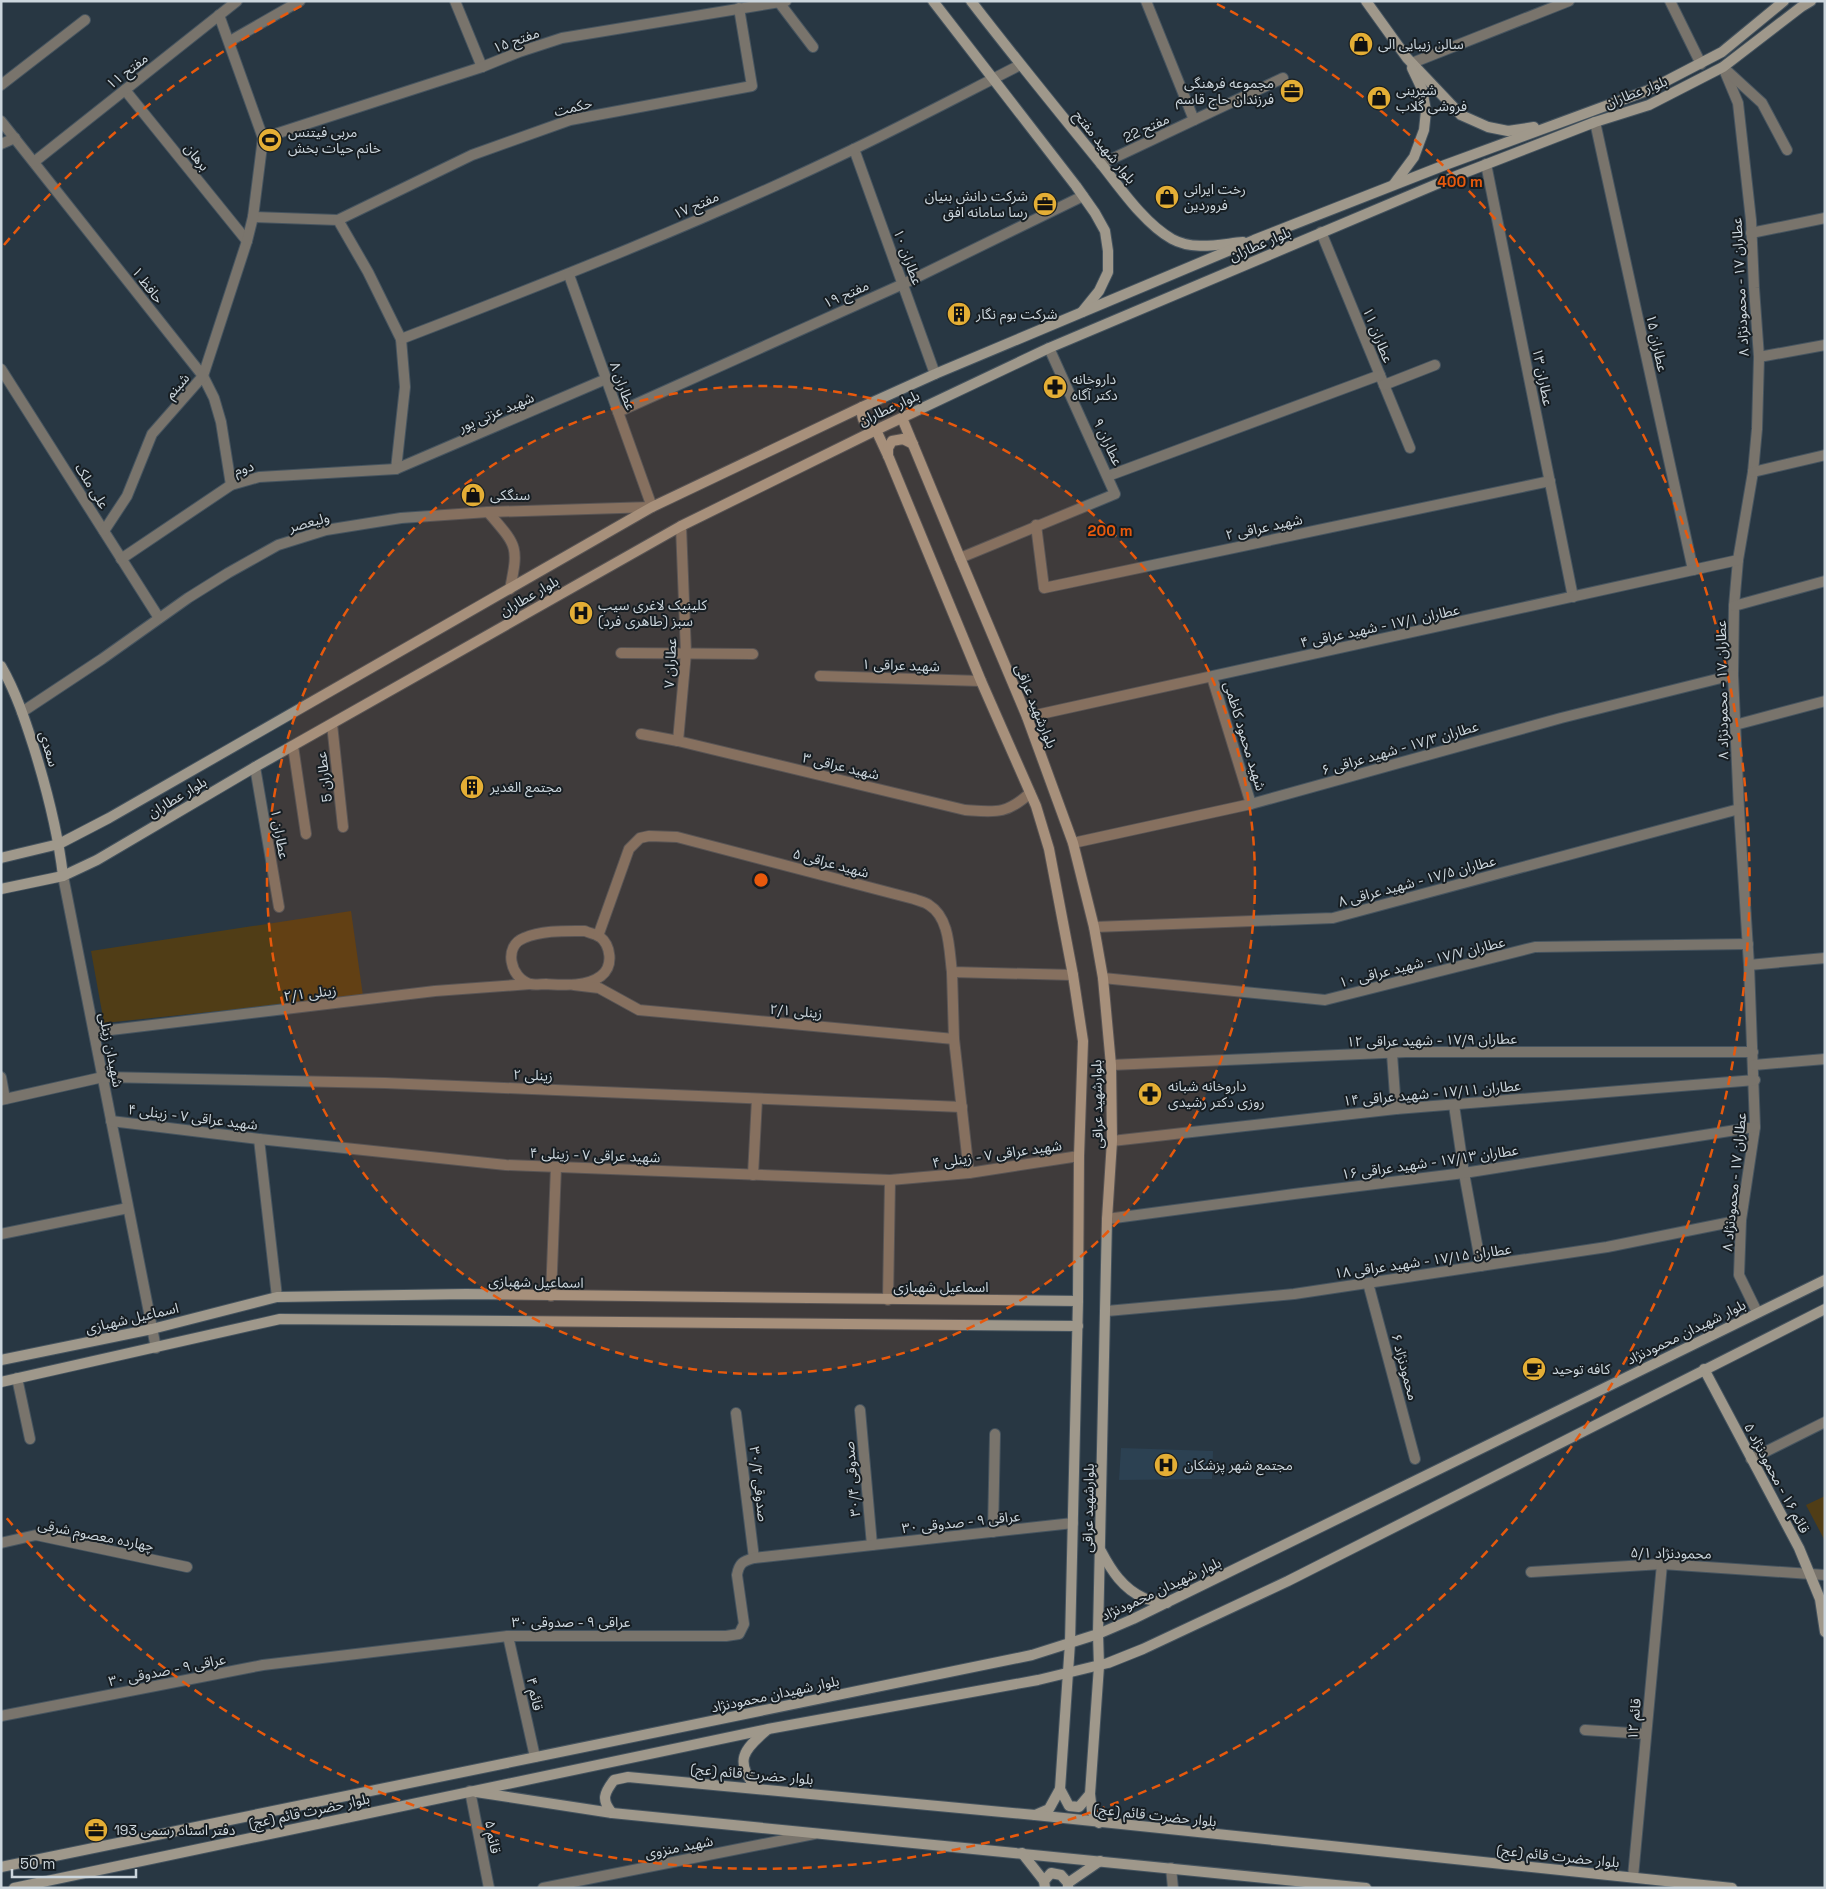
<svg xmlns="http://www.w3.org/2000/svg" width="1826" height="1889" font-family="'Space Grotesk','Noto Sans Arabic',sans-serif">
  <rect width="100%" height="100%" fill="#283743"/>
  <path fill="#2c4152" d="M 1121,1448 L 1213,1451 L 1212,1479 L 1119,1480 Z"/>
  <g fill="#503d16">
    <path d="M 351,911 L 363,996 L 104,1023 L 91,951 Z"/>
    <path d="M 1825,1496 L 1825,1541 L 1806,1505 Z"/>
  </g>
  <g fill="none" stroke-linecap="round" stroke-linejoin="round">
    <g stroke="#46545f" stroke-width="12">
      <g id="street">
        <path d="M 455,1 L 482,67"/>
        <path d="M 778,1 L 813,47"/>
        <path d="M 1146,1 L 1194,120"/>
        <path d="M 1670,1 L 1701,64"/>
        <path d="M 230,41 L 300,1"/>
        <path d="M 1412,63 L 1569,1"/>
        <path d="M 1723,67 L 1738,103 L 1751,220 L 1754,288 L 1759,357 L 1757,429 L 1753,472 L 1738,560 L 1734,606 L 1733,675 L 1739,809 L 1749,965 L 1755,1127 L 1741,1220 L 1739,1275 L 1757,1312"/>
        <path d="M 1726,70 L 1762,103 L 1787,150"/>
        <path d="M 1,85 L 85,20"/>
        <path d="M 125,90 L 247,241"/>
        <path d="M 1,121 L 203,376 L 214,398 L 221,422 L 231,485"/>
        <path d="M 1595,122 L 1693,570"/>
        <path d="M 263,138 L 482,67 L 519,52 L 562,38 L 786,1"/>
        <path d="M 1,144 L 15,138"/>
        <path d="M 854,149 L 935,374"/>
        <path d="M 34,162 L 237,1"/>
        <path d="M 1101,164 L 1283,78"/>
        <path d="M 1486,164 L 1573,597"/>
        <path d="M 253,217 L 338,220 L 368,272 L 401,339 L 405,387 L 396,469"/>
        <path d="M 338,220 L 472,155 L 570,120 L 752,86 L 739,8"/>
        <path d="M 1321,232 L 1410,448"/>
        <path d="M 1751,233 L 1825,218"/>
        <path d="M 401,339 C 554,280 707,220 854,149 C 910,122 965,93 1020,65"/>
        <path d="M 1759,357 L 1825,345"/>
        <path d="M 1,369 L 159,618"/>
        <path d="M 1384,385 L 1435,365"/>
        <path d="M 618,412 L 903,284 L 1083,196"/>
        <path d="M 1753,472 L 1825,455"/>
        <path d="M 1108,476 L 1380,375"/>
        <path d="M 488,512 C 517,546 519,545 510,589"/>
        <path d="M 1036,525 L 1044,588 L 1550,481"/>
        <path d="M 104,531 L 127,496 L 152,434 L 203,376 L 247,241 L 253,217 L 263,138 L 219,15"/>
        <path d="M 960,558 L 1115,494 L 1049,348"/>
        <path d="M 121,559 L 231,485 L 259,477 L 396,469 L 606,379"/>
        <path d="M 1734,606 L 1825,581"/>
        <path d="M 621,653 L 753,654"/>
        <path d="M 820,676 L 981,681"/>
        <path d="M 1212,677 L 1251,804"/>
        <path d="M 22,712 L 102,659 L 188,598 L 228,573 L 278,545 L 326,530 L 401,518 L 488,512 L 652,507 L 569,275"/>
        <path d="M 1027,717 L 1738,560"/>
        <path d="M 332,724 L 343,827"/>
        <path d="M 1735,725 L 1825,701"/>
        <path d="M 641,734 L 678,741 L 965,810 C 995,812 1006,815 1030,793"/>
        <path d="M 678,741 L 686,653 L 681,526"/>
        <path d="M 293,746 L 306,834"/>
        <path d="M 255,767 L 279,907"/>
        <path d="M 1073,843 L 1251,804 L 1561,718 L 1733,675"/>
        <path d="M 63,876 L 156,1348"/>
        <path d="M 1094,927 L 1333,918 L 1739,809"/>
        <path d="M 585,931 C 589,933 595,934 599,936 C 611,945 614,966 601,976 C 587,987 563,985 546,984 C 541,984 535,985 530,984 C 510,978 503,946 524,938 C 542,930 566,931 585,931 Z"/>
        <path d="M 598,936 L 629,849 L 640,838 L 649,836 L 677,837 L 914,899 C 919,901 925,902 929,905 C 950,918 949,950 952,972 L 1073,975"/>
        <path d="M 1749,965 L 1825,958"/>
        <path d="M 1103,978 L 1325,1000 L 1535,947 L 1748,944"/>
        <path d="M 574,985 L 599,988 L 639,1010 L 954,1039 L 952,972"/>
        <path d="M 94,1032 L 435,991 L 530,984"/>
        <path d="M 954,1039 L 969,1173"/>
        <path d="M 1392,1054 L 1396,1109"/>
        <path d="M 1111,1065 L 1406,1052 L 1753,1052"/>
        <path d="M 1754,1065 L 1825,1059"/>
        <path d="M 1,1077 L 5,1099"/>
        <path d="M 1,1100 L 103,1077 L 385,1083 L 962,1107"/>
        <path d="M 1454,1105 L 1464,1173 L 1481,1266"/>
        <path d="M 111,1121 L 259,1139 L 506,1165 L 890,1180 L 969,1173 L 1079,1156"/>
        <path d="M 259,1139 L 277,1297"/>
        <path d="M 1112,1141 L 1396,1109 L 1755,1080"/>
        <path d="M 753,1175 L 757,1099"/>
        <path d="M 1107,1219 L 1294,1194 L 1464,1173 L 1755,1127"/>
        <path d="M 1,1234 L 128,1208"/>
        <path d="M 1368,1283 L 1415,1459"/>
        <path d="M 551,1296 L 556,1167"/>
        <path d="M 888,1300 L 890,1180"/>
        <path d="M 1107,1311 L 1294,1294 L 1607,1247 L 1741,1220"/>
        <path d="M 17,1378 L 30,1439"/>
        <path d="M 860,1410 L 872,1545"/>
        <path d="M 736,1413 L 754,1558"/>
        <path d="M 1751,1459 L 1825,1422"/>
        <path d="M 993,1532 L 995,1434"/>
        <path d="M 1,1543 L 36,1535 L 187,1567"/>
        <path d="M 1531,1572 L 1662,1564 L 1825,1575"/>
        <path d="M 508,1636 L 535,1757"/>
        <path d="M 1,1716 L 263,1665 L 508,1636 L 726,1636 L 739,1634 L 744,1624 L 737,1575 C 739,1563 743,1561 754,1558 L 1073,1523"/>
        <path d="M 1585,1730 L 1646,1734"/>
        <path d="M 470,1791 L 489,1888"/>
        <path d="M 1171,1868 L 1173,1888"/>
        <path d="M 1633,1877 L 1662,1564"/>
        <path d="M 543,1888 L 814,1834"/>
      </g>
    </g>
    <g stroke="#46545f" stroke-width="12">
      <g id="secondary">
        <path d="M 933,1 L 1076,186 L 1095,213 L 1105,231 L 1108,251 L 1108,272 L 1099,291 L 1082,312"/>
        <path d="M 971,1 C 1014,57 1058,111 1102,165 C 1121,189 1145,224 1172,239 C 1194,251 1220,244 1243,242"/>
        <path d="M 1366,1 L 1407,58 L 1461,115 L 1488,127 L 1508,131 L 1534,127"/>
        <path d="M 1394,184 L 1414,157 L 1424,130 L 1426,111 L 1422,89 L 1412,68"/>
        <path d="M 862,407 C 861,419 864,426 876,430 L 889,458 L 981,681 L 1036,806 L 1049,849 L 1073,975 L 1083,1041 L 1079,1156 L 1078,1301 L 1070,1643 L 1060,1789 L 1049,1809 L 1035,1815"/>
        <path d="M 902,418 L 960,558 L 1027,717 L 1073,843 L 1094,927 L 1103,978 L 1111,1065 L 1112,1141 L 1107,1219 L 1098,1634 L 1099,1666 L 1090,1794 L 1092,1811 L 1099,1823"/>
        <path d="M 888,456 L 888,448 L 892,441 L 903,439 L 913,444"/>
        <path d="M 1,666 C 16,692 25,720 34,748 C 47,790 58,832 63,876"/>
        <path d="M 1,858 L 59,844 L 109,818 L 652,507 L 862,407 L 935,374 L 1254,240 L 1445,165 L 1649,90 L 1722,52 L 1784,1"/>
        <path d="M 1,889 L 63,876 L 97,860 L 255,767 L 681,526 L 876,430 L 1049,348 L 1451,178 L 1595,122 L 1649,105 L 1723,67 L 1801,7 L 1811,1"/>
        <path d="M 1,1360 L 152,1329 L 277,1297 L 466,1294 L 1078,1301"/>
        <path d="M 1704,1369 L 1799,1548 L 1820,1599 L 1825,1632"/>
        <path d="M 1,1382 L 280,1319 L 1078,1326"/>
        <path d="M 1101,1551 C 1111,1570 1123,1589 1144,1598 C 1151,1601 1160,1601 1167,1603"/>
        <path d="M 756,1788 C 734,1761 743,1750 767,1730"/>
        <path d="M 1060,1789 L 1069,1806 L 1079,1807 L 1090,1794"/>
        <path d="M 476,1792 L 612,1813 L 1366,1888"/>
        <path d="M 612,1813 C 601,1800 604,1793 614,1780 L 628,1777 L 1035,1815 L 1732,1888"/>
        <path d="M 1022,1853 L 1044,1881 L 1045,1888"/>
        <path d="M 1,1867 L 1032,1655 L 1098,1634 L 1133,1619 L 1825,1280"/>
        <path d="M 1044,1881 L 1051,1873 L 1061,1875 L 1068,1883"/>
        <path d="M 14,1888 L 768,1729 L 1038,1680 L 1108,1663 L 1143,1649 L 1288,1581 L 1825,1309"/>
        <path d="M 1068,1888 L 1068,1883 L 1100,1861"/>
      </g>
    </g>
    <use href="#street" stroke="#79746c" stroke-width="10"/>
    <use href="#secondary" stroke="#9f988b" stroke-width="10"/>
  </g>
  <circle cx="761" cy="880" r="494" fill="#e8590c" fill-opacity=".12"/>
  <g fill="none" stroke="#e8590c" stroke-width="2.5" stroke-dasharray="9 6">
    <circle cx="761" cy="880" r="494"/>
    <path d="M4 245A988 988 0 0 1 305 4M1217 4A988 988 0 1 1 4 1515"/>
  </g>
  <defs>
    <g id="shop-disc" transform="scale(1.25)"><circle r="9.5" fill="#e4ae35" stroke="#171e23"/><path d="M-5-2.5h2.3a2.7 3.5 0 0 1 5.4 0H5L5.5 6h-11ZM-1.5-2.5h3a1.5 2.3 0 0 0-3 0Z" fill="#111"/></g>
    <g id="office-disc" transform="scale(1.25)"><circle r="9.5" fill="#e4ae35" stroke="#171e23"/><path d="M-6-3h4V-5.5h4V-3h4V5H-6ZM-1-4.5V-3h2v-1.5ZM-6 0V1H6V0Z" fill="#111"/></g>
    <g id="stadium-disc" transform="scale(1.25)"><circle r="9.5" fill="#e4ae35" stroke="#171e23"/><path d="M0-5a6.5 5 0 1 0 0 10a6.5 5 0 1 0 0-10ZM-3.5-1.8h7v3.6h-7Z" fill="#111"/></g>
    <g id="building-disc" transform="scale(1.25)"><circle r="9.5" fill="#e4ae35" stroke="#171e23"/><path d="M-4-6H4V6H1V3H-1V6H-4ZM-2.5-4.3h1.7v1.8h-1.7ZM.8-4.3h1.7v1.8H.8ZM-2.5-1h1.7V.8h-1.7ZM.8-1h1.7V.8H.8Z" fill="#111"/></g>
    <g id="pharmacy-disc" transform="scale(1.25)"><circle r="9.5" fill="#e4ae35" stroke="#171e23"/><path d="M-2-6h4v4h4v4h-4v4h-4v-4h-4v-4h4Z" fill="#111"/></g>
    <g id="hospital-disc" transform="scale(1.25)"><circle r="9.5" fill="#e4ae35" stroke="#171e23"/><path d="M-5-5h3v3.5h4V-5h3V5h-3V1.5h-4V5h-3Z" fill="#111"/></g>
    <g id="cafe-disc" transform="scale(1.25)"><circle r="9.5" fill="#e4ae35" stroke="#171e23"/><path d="M-5.5-4.5H6V0H3Q3 3.5 0 3.5H-2.5Q-5.5 3.5-5.5 0ZM3-3.2v2h1.7v-2ZM-6 4.5H4V6H-6Z" fill="#111"/></g>
  </defs>
  <g fill-rule="evenodd">
    <use href="#shop-disc" x="1361" y="44"/>
    <use href="#office-disc" x="1292" y="91"/>
    <use href="#shop-disc" x="1379" y="98"/>
    <use href="#stadium-disc" x="270" y="140"/>
    <use href="#shop-disc" x="1167" y="197"/>
    <use href="#office-disc" x="1045" y="204"/>
    <use href="#building-disc" x="959" y="314"/>
    <use href="#pharmacy-disc" x="1055" y="387"/>
    <use href="#shop-disc" x="473" y="495"/>
    <use href="#hospital-disc" x="581" y="613"/>
    <use href="#building-disc" x="472" y="787"/>
    <use href="#pharmacy-disc" x="1150" y="1094"/>
    <use href="#cafe-disc" x="1534" y="1369"/>
    <use href="#hospital-disc" x="1166" y="1465"/>
    <use href="#office-disc" x="96" y="1830"/>
  </g>
  <g text-anchor="middle" stroke-width="4" stroke-linejoin="round" paint-order="stroke">
    <g font-size="14" fill="#ccd6dd" stroke="#171e23">
      <text transform="translate(516 40) rotate(-20)" y="5">مفتح ۱۵</text>
      <text transform="translate(127 71) rotate(-38)" y="5">مفتح ۱۱</text>
      <text transform="translate(1636 92) rotate(-21)" y="5">بلوار عطاران</text>
      <text transform="translate(573 107) rotate(-14)" y="5">حکمت</text>
      <text transform="translate(1146 128) rotate(-25)" y="5">مفتح 22</text>
      <text transform="translate(1105 147) rotate(51)" y="5">بلوار شهید مفتح</text>
      <text transform="translate(197 157) rotate(51)" y="5">برهان</text>
      <text transform="translate(696 205) rotate(-24)" y="5">مفتح ۱۷</text>
      <text transform="translate(1260 244) rotate(-23)" y="5">بلوار عطاران</text>
      <text transform="translate(908 257) rotate(70)" y="5">عطاران ۱۰</text>
      <text transform="translate(148 285) rotate(52)" y="5">حافظ ۱</text>
      <text transform="translate(1740 287) rotate(-93)" y="5">عطاران ۱۷ - محمودنژاد ۸</text>
      <text transform="translate(846 294) rotate(-24)" y="5">مفتح ۱۹</text>
      <text transform="translate(1378 335) rotate(68)" y="5">عطاران ۱۱</text>
      <text transform="translate(1657 343) rotate(78)" y="5">عطاران ۱۵</text>
      <text transform="translate(1543 377) rotate(79)" y="5">عطاران ۱۳</text>
      <text transform="translate(177 386) rotate(-49)" y="5">شبنم</text>
      <text transform="translate(623 386) rotate(70)" y="5">عطاران ۸</text>
      <text transform="translate(889 408) rotate(-25)" y="5">بلوار عطاران</text>
      <text transform="translate(496 412) rotate(-23)" y="5">شهید عزتی پور</text>
      <text transform="translate(1108 442) rotate(65)" y="5">عطاران ۹</text>
      <text transform="translate(244 468) rotate(-15)" y="5">دوم</text>
      <text transform="translate(92 486) rotate(58)" y="5">علی ملک</text>
      <text transform="translate(309 522) rotate(-15)" y="5">ولیعصر</text>
      <text transform="translate(1264 527) rotate(-12)" y="5">شهید عراقی ۲</text>
      <text transform="translate(529 596) rotate(-30)" y="5">بلوار عطاران</text>
      <text transform="translate(1380 626) rotate(-12)" y="5">عطاران ۱۷/۱ - شهید عراقی ۴</text>
      <text transform="translate(670 663) rotate(-87)" y="5">عطاران ۷</text>
      <text transform="translate(901 665) rotate(2)" y="5">شهید عراقی ۱</text>
      <text transform="translate(1722 690) rotate(-91)" y="5">عطاران ۱۷ - محمودنژاد ۸</text>
      <text transform="translate(1036 706) rotate(68)" y="5">بلوارشهید عراقی</text>
      <text transform="translate(1245 736) rotate(73)" y="5">شهید محمود کاظمی</text>
      <text transform="translate(1400 748) rotate(-16)" y="5">عطاران ۱۷/۳ - شهید عراقی ۶</text>
      <text transform="translate(49 749) rotate(73)" y="5">سعدی</text>
      <text transform="translate(841 766) rotate(13)" y="5">شهید عراقی ۳</text>
      <text transform="translate(324 777) rotate(-97)" y="5">عطاران 5</text>
      <text transform="translate(177 797) rotate(-31)" y="5">بلوار عطاران</text>
      <text transform="translate(280 834) rotate(80)" y="5">عطاران ۱</text>
      <text transform="translate(831 863) rotate(15)" y="5">شهید عراقی ۵</text>
      <text transform="translate(1417 881) rotate(-15)" y="5">عطاران ۱۷/۵ - شهید عراقی ۸</text>
      <text transform="translate(1422 962) rotate(-14)" y="5">عطاران ۱۷/۷ - شهید عراقی ۱۰</text>
      <text transform="translate(310 993) rotate(-7)" y="5">زینلی ۲/۱</text>
      <text transform="translate(796 1011) rotate(5)" y="5">زینلی ۲/۱</text>
      <text transform="translate(1432 1040) rotate(-1)" y="5">عطاران ۱۷/۹ - شهید عراقی ۱۲</text>
      <text transform="translate(111 1050) rotate(79)" y="5">شهیدان زینلی</text>
      <text transform="translate(533 1075) rotate(2)" y="5">زینلی ۲</text>
      <text transform="translate(1432 1093) rotate(-5)" y="5">عطاران ۱۷/۱۱ - شهید عراقی ۱۴</text>
      <text transform="translate(1097 1104) rotate(-91)" y="5">بلوارشهید عراقی</text>
      <text transform="translate(193 1117) rotate(7)" y="5">شهید عراقی ۷ - زینلی ۴</text>
      <text transform="translate(997 1154) rotate(-8)" y="5">شهید عراقی ۷ - زینلی ۴</text>
      <text transform="translate(595 1155) rotate(2)" y="5">شهید عراقی ۷ - زینلی ۴</text>
      <text transform="translate(1430 1162) rotate(-8)" y="5">عطاران ۱۷/۱۳ - شهید عراقی ۱۶</text>
      <text transform="translate(1734 1182) rotate(-84)" y="5">عطاران ۱۷ - محمودنژاد ۸</text>
      <text transform="translate(1423 1261) rotate(-8)" y="5">عطاران ۱۷/۱۵ - شهید عراقی ۱۸</text>
      <text transform="translate(536 1282) rotate(1)" y="5">اسماعیل شهبازی</text>
      <text x="941" y="1292">اسماعیل شهبازی</text>
      <text transform="translate(132 1318) rotate(-13)" y="5">اسماعیل شهبازی</text>
      <text transform="translate(1686 1332) rotate(-26)" y="5">بلوار شهیدان محمودنژاد</text>
      <text transform="translate(1405 1367) rotate(75)" y="5">محمودنژاد ۶</text>
      <text transform="translate(1777 1478) rotate(62)" y="5">قائم ۱۶ - محمودنژاد ۵</text>
      <text transform="translate(852 1479) rotate(-95)" y="5">صدوقی ۳۰/۴</text>
      <text transform="translate(759 1484) rotate(83)" y="5">صدوقی ۳۰/۲</text>
      <text transform="translate(1088 1508) rotate(-89)" y="5">بلوارشهید عراقی</text>
      <text transform="translate(961 1522) rotate(-6)" y="5">عراقی ۹ - صدوقی ۳۰</text>
      <text transform="translate(96 1535) rotate(11)" y="5">چهارده معصوم شرقی</text>
      <text transform="translate(1671 1553) rotate(1)" y="5">محمودنژاد ۵/۱</text>
      <text transform="translate(1161 1589) rotate(-25)" y="5">بلوار شهیدان محمودنژاد</text>
      <text x="571" y="1627">عراقی ۹ - صدوقی ۳۰</text>
      <text transform="translate(167 1670) rotate(-11)" y="5">عراقی ۹ - صدوقی ۳۰</text>
      <text transform="translate(535 1694) rotate(78)" y="5">قائم ۴</text>
      <text transform="translate(775 1694) rotate(-12)" y="5">بلوار شهیدان محمودنژاد</text>
      <text transform="translate(1634 1719) rotate(-85)" y="5">قائم ۱۲</text>
      <text transform="translate(752 1774) rotate(5)" y="5">بلوار حضرت قائم (عج)</text>
      <text transform="translate(309 1811) rotate(-12)" y="5">بلوار حضرت قائم (عج)</text>
      <text transform="translate(1155 1815) rotate(6)" y="5">بلوار حضرت قائم (عج)</text>
      <text transform="translate(493 1837) rotate(79)" y="5">قائم ۵</text>
      <text transform="translate(679 1847) rotate(-11)" y="5">شهید منزوی</text>
      <text transform="translate(1558 1856) rotate(6)" y="5">بلوار حضرت قائم (عج)</text>
    </g>
    <g font-size="14" fill="#ccd6dd" stroke="#171e23" text-anchor="start">
      <text x="1378" y="49">سالن زیبایی الی</text>
      <text x="1274" y="88" text-anchor="end">مجموعه فرهنگی<tspan x="1274" dy="16">فرزندان حاج قاسم</tspan></text>
      <text x="1396" y="95">شیرینی<tspan x="1396" dy="16">فروشی گلاب</tspan></text>
      <text x="288" y="137">مربی فیتنس<tspan x="288" dy="16">خانم حیات بخش</tspan></text>
      <text x="1184" y="194">رخت ایرانی<tspan x="1184" dy="16">فروردین</tspan></text>
      <text x="1028" y="201" text-anchor="end">شرکت دانش بنیان<tspan x="1028" dy="16">رسا سامانه افق</tspan></text>
      <text x="976" y="319">شرکت بوم نگار</text>
      <text x="1072" y="384">داروخانه<tspan x="1072" dy="16">دکتر آگاه</tspan></text>
      <text x="490" y="500">سنگکی</text>
      <text x="598" y="610">کلینیک لاغری سیب<tspan x="598" dy="16">سبز (طاهری فرد)</tspan></text>
      <text x="490" y="792">مجتمع الغدیر</text>
      <text x="1168" y="1091">داروخانه شبانه<tspan x="1168" dy="16">روزی دکتر رشیدی</tspan></text>
      <text x="1552" y="1374">کافه توحید</text>
      <text x="1184" y="1470">مجتمع شهر پزشکان</text>
      <text x="114" y="1835">دفتر اسناد رسمی 193</text>
    </g>
  </g>
  <circle cx="761" cy="880" r="8" fill="#e8590c" stroke="#171e23" stroke-width="2.5"/>
  <g font-size="15" text-anchor="middle" font-weight="bold" fill="#e8590c" stroke="#171e23" stroke-width="4" stroke-linejoin="round" paint-order="stroke">
    <text x="1460" y="187">400 m</text>
    <text x="1110" y="536">200 m</text>
  </g>
  <rect width="1826" height="1889" fill="none" stroke="#ccd6dd" stroke-width="5"/>
  <path d="M12 1869v8h124v-8" fill="none" stroke="#ccd6dd" stroke-width="2.5"/>
  <text x="20" y="1869" font-size="15" fill="#ccd6dd" stroke="#171e23" stroke-width="4" paint-order="stroke">50 m</text>
</svg>
